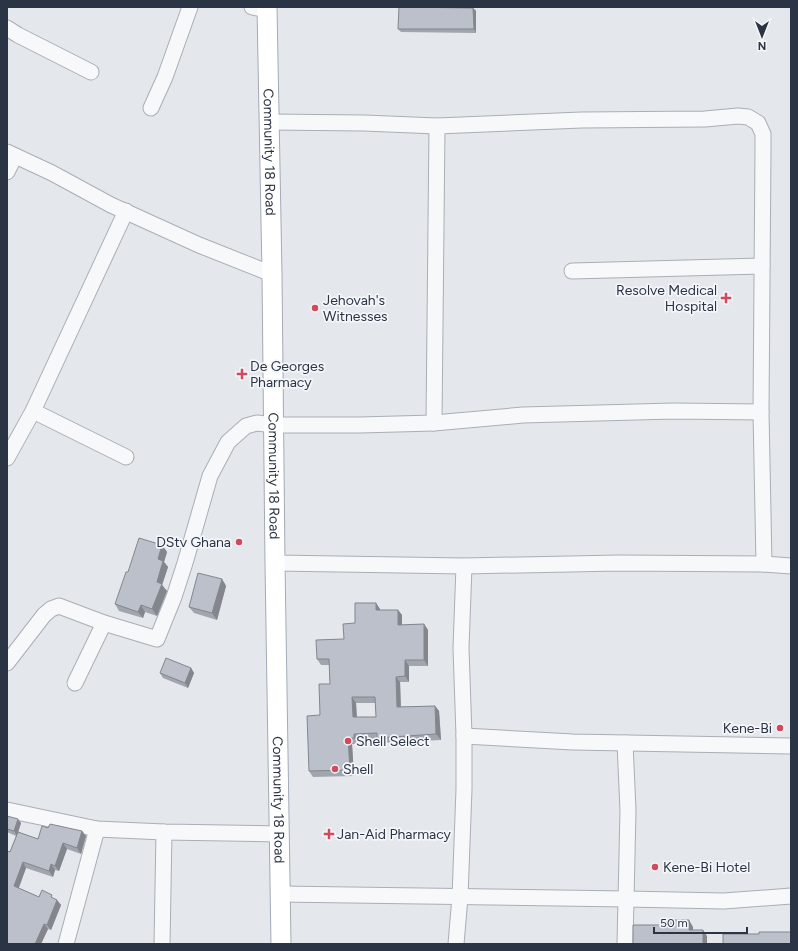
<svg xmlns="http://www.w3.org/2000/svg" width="798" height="951" font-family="Figtree,sans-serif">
  <rect width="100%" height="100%" fill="#e4e7ec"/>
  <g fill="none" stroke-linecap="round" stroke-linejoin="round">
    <g stroke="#a9aeb7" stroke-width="17">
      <g id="minor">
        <path d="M 252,7 L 267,10"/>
        <path d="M 7,28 L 18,35 L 91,72"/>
        <path d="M 151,108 L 165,77 L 190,7"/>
        <path d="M 270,122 L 364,123 L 437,126 L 582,120 L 705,119 L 738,116 L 748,117 L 758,123 L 763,134 L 763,149 L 761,412 L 764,564"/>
        <path d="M 7,152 L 52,173 L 111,205 L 199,245 L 272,274"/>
        <path d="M 7,172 L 15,156"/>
        <path d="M 572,271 L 762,266"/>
        <path d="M 33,411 L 126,457"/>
        <path d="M 434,423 L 437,126"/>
        <path d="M 7,458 L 33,411 L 126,211"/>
        <path d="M 275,563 L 464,566 L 619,563 L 764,564 L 791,566"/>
        <path d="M 7,663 L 44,615 L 51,609 L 59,606 L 104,623 L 157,639 L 174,597 L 185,563 L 210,476 L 228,442 L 246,426 L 257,423 L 274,425 L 360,425 L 434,423 L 523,415 L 674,411 L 761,412"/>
        <path d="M 75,683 L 104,623"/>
        <path d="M 464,736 L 573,742 L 791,746"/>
        <path d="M 7,810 L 97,829 L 164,832 L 280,834"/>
        <path d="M 280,894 L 626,899 L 724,901 L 791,896"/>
        <path d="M 66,944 L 97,829"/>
        <path d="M 162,944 L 164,832"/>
        <path d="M 456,944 L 460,897 L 464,789 L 464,736 L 461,648 L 464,566"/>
        <path d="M 625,944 L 628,810 L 625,743"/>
      </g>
    </g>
    <g stroke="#a3abb8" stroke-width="21">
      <g id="major">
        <path id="s1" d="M 267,7 L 272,274 L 275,563 L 281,944"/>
      </g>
    </g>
    <use href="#minor" stroke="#f7f8fa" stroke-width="15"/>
    <use href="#major" stroke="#fff" stroke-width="19"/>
  </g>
  <g fill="#a1a5ae" fill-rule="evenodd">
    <path d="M 473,8 L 476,11 L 476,33 L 401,32 L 398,29 Z"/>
    <path d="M 162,545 L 167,552 L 164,562 L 168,567 L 162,585 L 167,591 L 157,616 L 145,612 L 143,618 L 119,611 L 115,604 L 128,572 Z"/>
    <path d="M 222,579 L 226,586 L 217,620 L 194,613 L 189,607 Z"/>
    <path d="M 376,603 L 380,610 L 398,610 L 402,615 L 402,625 L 424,624 L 428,630 L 428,666 L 409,666 L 409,682 L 400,682 L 401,707 L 435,706 L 439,711 L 441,740 L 381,743 L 379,739 L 358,740 L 358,744 L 352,744 L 354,776 L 313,777 L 309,771 L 320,715 L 330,684 L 329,665 L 321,665 L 317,659 L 344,639 ZM 356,703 L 376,703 L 376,717 L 357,717 Z"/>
    <path d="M 191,668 L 194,673 L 188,688 L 163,678 L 160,673 Z"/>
    <path d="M 7,816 L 21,823 L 18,832 L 38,839 L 48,828 L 82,831 L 86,836 L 81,854 L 67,849 L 59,871 L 55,870 L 53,877 L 26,868 L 19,888 L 39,897 L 56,899 L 61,905 L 51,930 L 48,929 L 41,944 L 7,944 L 10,852 L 16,836 L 7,832 Z"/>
  </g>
  <g fill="#83868d">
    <path d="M 473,8 L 476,11 L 476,33 L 474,29 Z"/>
    <path d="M 162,545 L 167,552 L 164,562 L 168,567 L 162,585 L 167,591 L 157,616 L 152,609 L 157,582 L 158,559 Z"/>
    <path d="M 222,579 L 226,586 L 217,620 L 212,613 Z"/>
    <path d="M 376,603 L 380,609 L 380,615 L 376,610 Z"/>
    <path d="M 141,605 L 145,612 L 143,618 L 138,612 Z"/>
    <path d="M 398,610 L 402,615 L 402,631 L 398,625 Z"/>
    <path d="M 424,624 L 428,630 L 428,666 L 424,660 Z"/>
    <path d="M 405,660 L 409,666 L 409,682 L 405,676 Z"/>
    <path d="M 191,668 L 194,673 L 188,688 L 185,683 Z"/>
    <path d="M 396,677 L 400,682 L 401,713 L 397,707 Z"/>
    <path d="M 352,697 L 356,703 L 357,723 L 353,717 Z"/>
    <path d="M 435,706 L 439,711 L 441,740 L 436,734 Z"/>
    <path d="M 354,734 L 358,740 L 358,744 L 354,738 Z"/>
    <path d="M 348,738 L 352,744 L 354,776 L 350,770 Z"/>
    <path d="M 18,819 L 21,823 L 17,836 L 14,831 Z"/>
    <path d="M 82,831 L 86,836 L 81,854 L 77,848 Z"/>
    <path d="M 63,843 L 67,849 L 59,871 L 55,866 Z"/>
    <path d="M 23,862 L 26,868 L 17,892 L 14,886 Z"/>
    <path d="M 51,864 L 55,870 L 53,877 L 49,871 Z"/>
    <path d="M 57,900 L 61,905 L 51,930 L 47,925 Z"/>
    <path d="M 689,920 L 693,927 L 693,936 L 689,930 Z"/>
    <path d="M 44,924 L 48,929 L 41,944 L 35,944 Z"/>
    <path d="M 703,930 L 707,936 L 707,944 L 703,944 Z"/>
  </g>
  <g fill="#bbc0ca" stroke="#83868d" fill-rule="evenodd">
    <path d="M 399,7 L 473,8 L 474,29 L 398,29 Z"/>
    <path d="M 139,538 L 162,545 L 158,559 L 163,561 L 157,582 L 162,584 L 152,609 L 141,605 L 138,612 L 115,604 L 126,572 L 128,572 Z"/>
    <path d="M 198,573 L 222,579 L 212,613 L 189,607 Z"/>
    <path d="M 355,603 L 376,603 L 376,610 L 398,610 L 398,625 L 424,624 L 424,660 L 405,660 L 405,676 L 396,677 L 397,707 L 435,706 L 436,734 L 377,738 L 377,733 L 354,734 L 354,738 L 348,738 L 350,770 L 309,771 L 307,716 L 320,715 L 319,684 L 330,684 L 329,659 L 317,659 L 316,640 L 344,639 L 343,624 L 355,623 ZM 352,697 L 375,697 L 376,717 L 353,717 Z"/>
    <path d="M 166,658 L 191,668 L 185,683 L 160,673 Z"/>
    <path d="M 7,816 L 18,819 L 14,831 L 7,829 Z"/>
    <path d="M 50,824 L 82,831 L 77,848 L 63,843 L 55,866 L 51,864 L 49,871 L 23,862 L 14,886 L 39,897 L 42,890 L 52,895 L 51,897 L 57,900 L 47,925 L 44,924 L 35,944 L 7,944 L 7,851 L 10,852 L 18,832 L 38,839 L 42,826 L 48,828 Z"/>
    <path d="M 671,920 L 689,920 L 689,930 L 703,930 L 703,944 L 633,944 L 633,925 L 671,925 Z"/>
    <path d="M 759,932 L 791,932 L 791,944 L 723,944 L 723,934 L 759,934 Z"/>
  </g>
  <g fill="#d1495b" stroke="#f4f6f9" stroke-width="1.5">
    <path d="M724 292h4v4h4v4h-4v4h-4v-4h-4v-4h4z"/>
    <circle cx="315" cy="308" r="4"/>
    <path d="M240 368h4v4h4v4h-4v4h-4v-4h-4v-4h4z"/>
    <circle cx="239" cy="542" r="4"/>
    <circle cx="780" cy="728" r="4"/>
    <circle cx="348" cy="741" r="4"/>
    <circle cx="335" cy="769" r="4"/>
    <path d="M327 828h4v4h4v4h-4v4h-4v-4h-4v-4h4z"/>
    <circle cx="655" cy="867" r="4"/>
  </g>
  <g text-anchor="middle" stroke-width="3.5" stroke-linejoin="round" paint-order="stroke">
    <g font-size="14" fill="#2b3445" stroke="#f4f6f9">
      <text dy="5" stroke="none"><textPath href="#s1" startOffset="145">Community 18 Road</textPath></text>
      <text dy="5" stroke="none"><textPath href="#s1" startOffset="469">Community 18 Road</textPath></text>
      <text dy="5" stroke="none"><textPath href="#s1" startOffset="793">Community 18 Road</textPath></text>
    </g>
    <g font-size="14" fill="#2b3445" stroke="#f4f6f9" text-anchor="start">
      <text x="717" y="295" text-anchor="end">Resolve Medical<tspan x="717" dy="16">Hospital</tspan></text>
      <text x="323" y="305">Jehovah's<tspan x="323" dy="16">Witnesses</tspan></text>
      <text x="250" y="371">De Georges<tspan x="250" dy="16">Pharmacy</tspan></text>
      <text x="231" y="547" text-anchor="end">DStv Ghana</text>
      <text x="772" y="733" text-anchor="end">Kene-Bi</text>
      <text x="356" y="746">Shell Select</text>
      <text x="343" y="774">Shell</text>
      <text x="337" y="839">Jan-Aid Pharmacy</text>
      <text x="663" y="872">Kene-Bi Hotel</text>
    </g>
  </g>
  <rect width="798" height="951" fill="none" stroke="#2b3445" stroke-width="16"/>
  <g transform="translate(762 36) rotate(180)" stroke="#f4f6f9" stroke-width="3" paint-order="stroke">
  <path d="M0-3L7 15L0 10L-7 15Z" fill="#2b3445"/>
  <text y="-6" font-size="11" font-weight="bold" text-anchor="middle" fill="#2b3445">N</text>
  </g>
  <path d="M654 927v6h93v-6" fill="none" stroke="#2b3445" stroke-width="2"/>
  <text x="660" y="927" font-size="12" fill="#2b3445" stroke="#f4f6f9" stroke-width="3" paint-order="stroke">50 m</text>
</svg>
